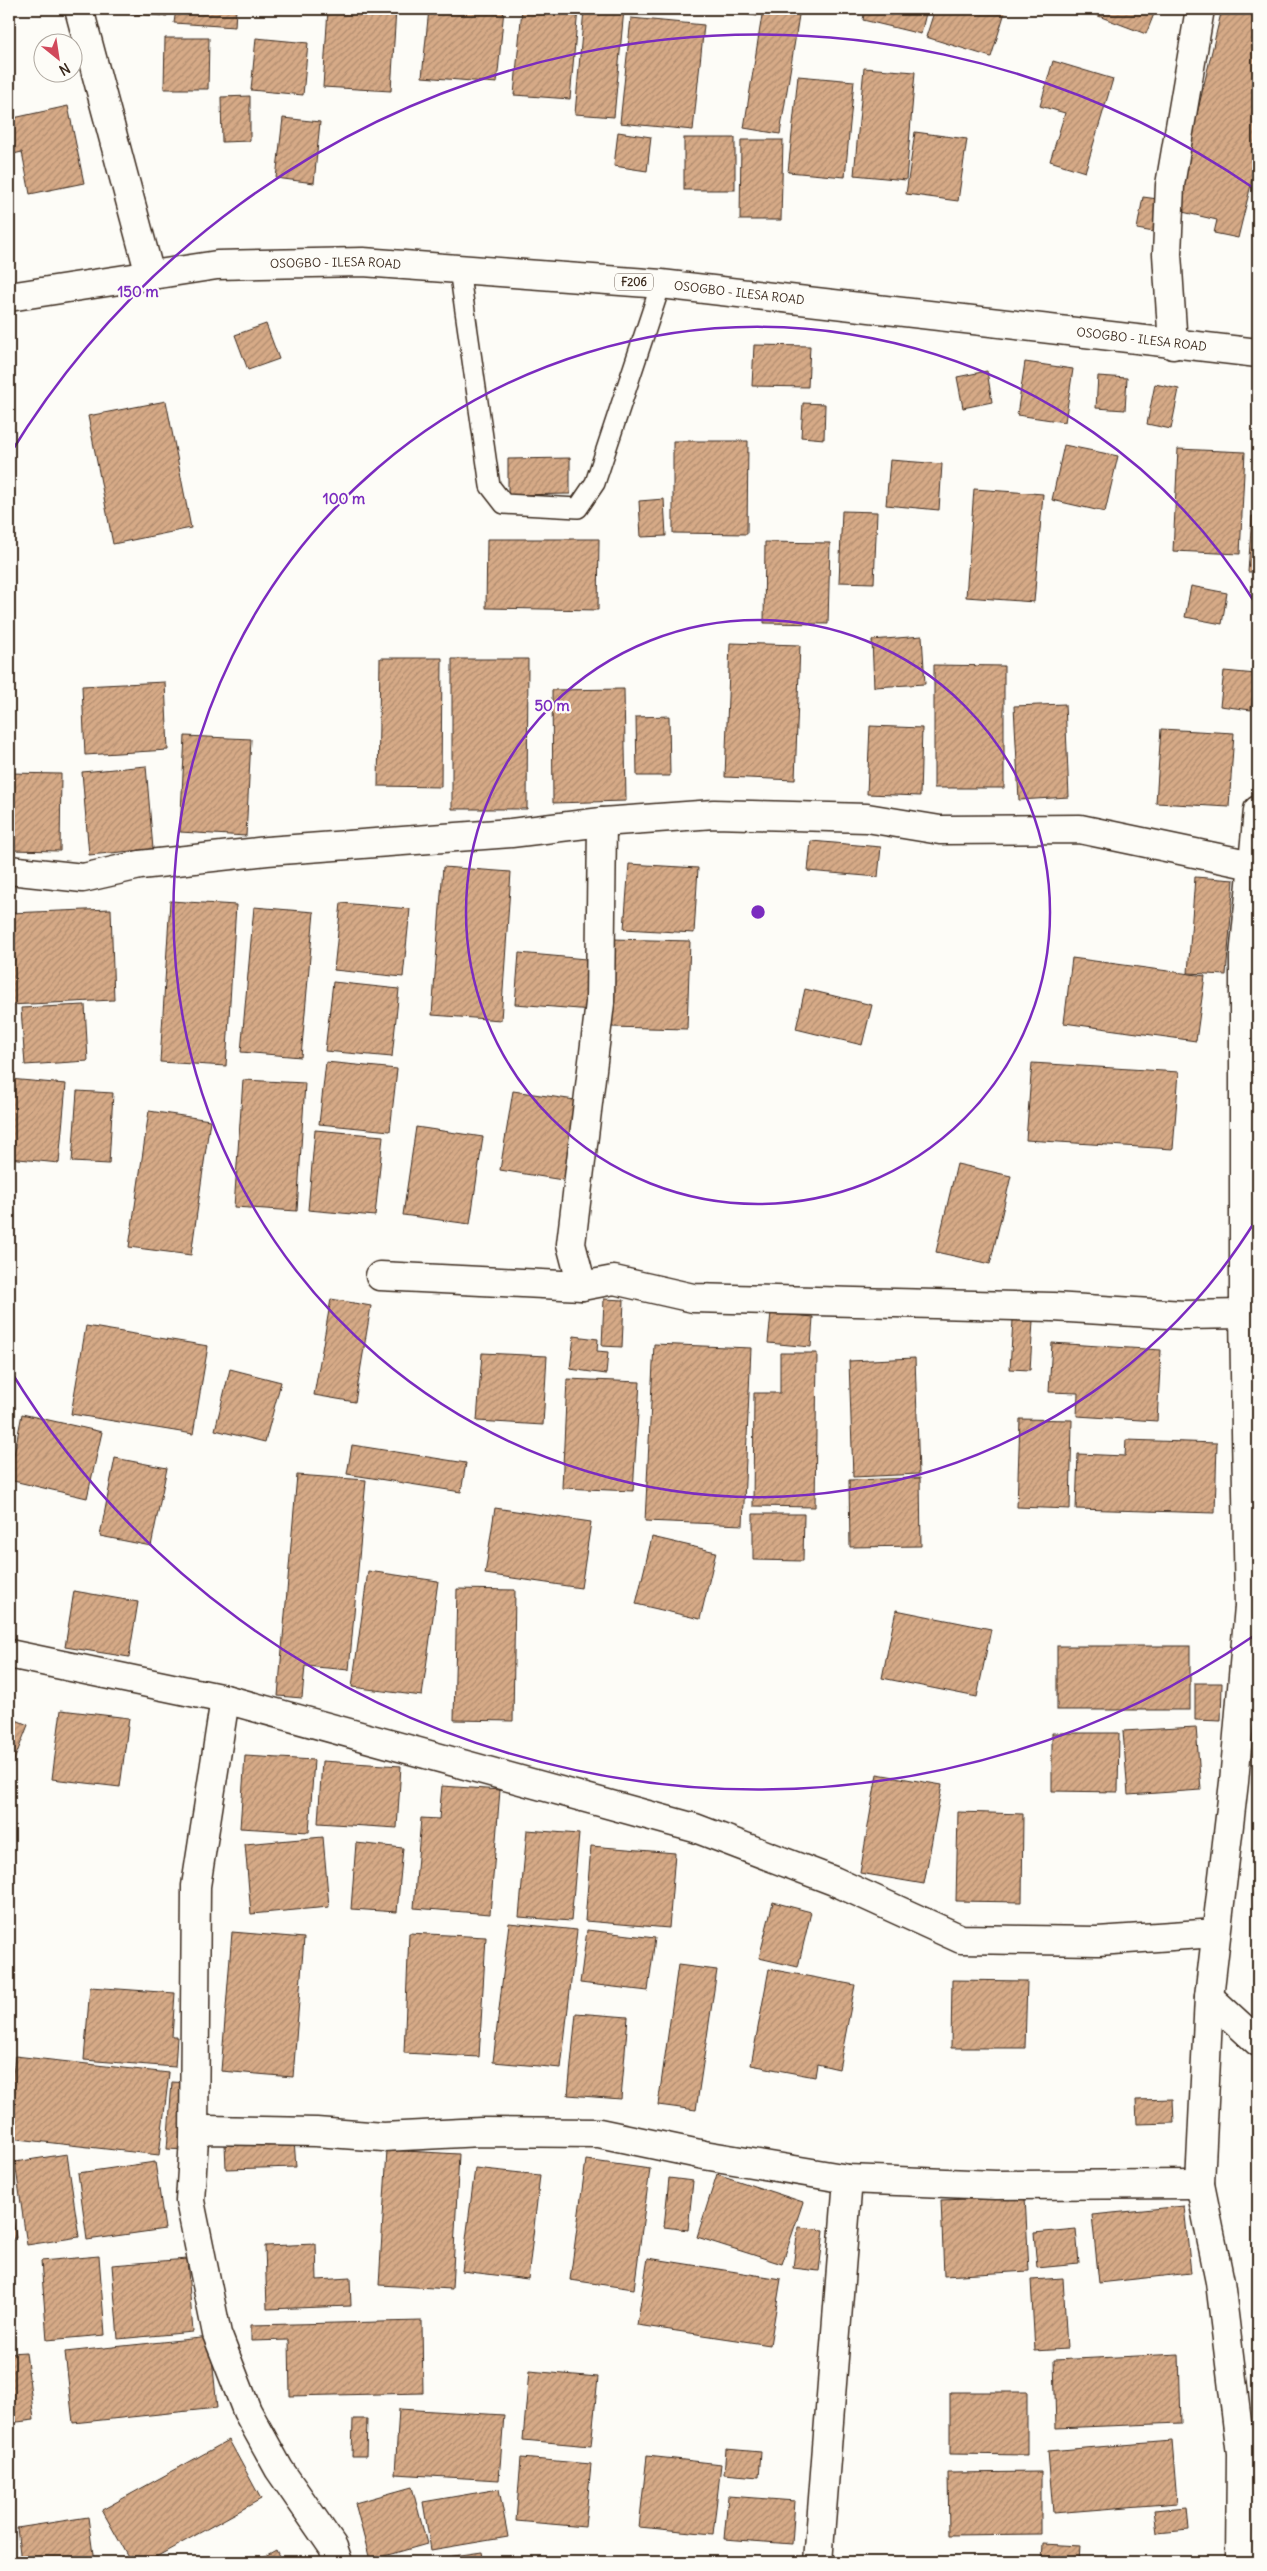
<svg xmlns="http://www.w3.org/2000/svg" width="1267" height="2571" font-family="Delius,sans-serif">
  <defs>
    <pattern id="building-hatch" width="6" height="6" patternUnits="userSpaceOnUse" patternTransform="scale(1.25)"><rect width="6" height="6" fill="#d6aa87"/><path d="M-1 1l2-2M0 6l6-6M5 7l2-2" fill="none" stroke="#af8b6e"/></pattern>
  </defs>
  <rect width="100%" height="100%" fill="#fdfcf7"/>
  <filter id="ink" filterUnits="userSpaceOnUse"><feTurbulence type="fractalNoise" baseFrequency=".02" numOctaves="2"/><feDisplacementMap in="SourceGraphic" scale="10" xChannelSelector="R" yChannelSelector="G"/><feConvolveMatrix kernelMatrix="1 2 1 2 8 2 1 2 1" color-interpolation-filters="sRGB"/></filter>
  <g filter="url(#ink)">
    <g fill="url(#building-hatch)" stroke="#3b2a1e">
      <path d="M 97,9 L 167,9 L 167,16 L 97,12 Z"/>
      <path d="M 176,9 L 236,9 L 235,27 L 174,23 Z"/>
      <path d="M 328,9 L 396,9 L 391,91 L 323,87 Z"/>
      <path d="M 429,9 L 504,9 L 497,83 L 422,77 Z"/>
      <path d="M 522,9 L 578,9 L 570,99 L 514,95 Z"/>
      <path d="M 584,9 L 624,9 L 614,117 L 575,114 Z"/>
      <path d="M 709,9 L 758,9 L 757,16 Z"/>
      <path d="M 763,9 L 800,9 L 780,134 L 744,128 Z"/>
      <path d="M 865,9 L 927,9 L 921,34 L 863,20 Z"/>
      <path d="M 935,9 L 1006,9 L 991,57 L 926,37 Z"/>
      <path d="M 1080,9 L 1156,9 L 1146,34 Z"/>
      <path d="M 1222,9 L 1258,9 L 1256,20 L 1258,21 L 1258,156 L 1238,238 L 1214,233 L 1217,220 L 1174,210 Z"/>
      <path d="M 631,18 L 704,25 L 693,130 L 620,123 Z"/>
      <path d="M 165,38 L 209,38 L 208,89 L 164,89 Z"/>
      <path d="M 256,38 L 308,43 L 303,95 L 251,90 Z"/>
      <path d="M 1053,61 L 1113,79 L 1085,172 L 1050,161 L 1065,113 L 1040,106 Z"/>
      <path d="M 864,68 L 915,72 L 906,180 L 854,175 Z"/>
      <path d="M 798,76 L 854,81 L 845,177 L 788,172 Z"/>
      <path d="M 250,96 L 250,141 L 222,142 L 221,97 Z"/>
      <path d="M 68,106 L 84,183 L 30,194 L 22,152 L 9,155 L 9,119 Z"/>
      <path d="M 283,118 L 320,122 L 314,183 L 276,178 Z"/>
      <path d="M 618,132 L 651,137 L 647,171 L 614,166 Z"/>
      <path d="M 915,132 L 967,139 L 958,201 L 906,194 Z"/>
      <rect x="684" y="138" width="51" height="52"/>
      <path d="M 741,140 L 783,140 L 781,220 L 740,220 Z"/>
      <path d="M 1143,197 L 1165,200 L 1159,233 L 1137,229 Z"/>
      <path d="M 266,324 L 279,359 L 248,370 L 235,335 Z"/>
      <path d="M 754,345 L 810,346 L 808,387 L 752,386 Z"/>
      <path d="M 1025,362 L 1073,369 L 1065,422 L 1017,415 Z"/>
      <path d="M 987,371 L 992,402 L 963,408 L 957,377 Z"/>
      <path d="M 1098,376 L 1127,378 L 1125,410 L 1096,408 Z"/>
      <path d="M 1155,384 L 1179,389 L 1171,429 L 1147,424 Z"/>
      <path d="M 166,401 L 191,528 L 113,544 L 88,416 Z"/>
      <path d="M 803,403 L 825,404 L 824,439 L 801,437 Z"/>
      <path d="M 673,441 L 748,441 L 747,534 L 673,533 Z"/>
      <path d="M 1064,445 L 1118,456 L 1105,512 L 1052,500 Z"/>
      <path d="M 1178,449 L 1245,452 L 1240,554 L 1173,551 Z"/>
      <path d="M 570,458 L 570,494 L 508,495 L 508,459 Z"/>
      <path d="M 890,460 L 942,464 L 939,510 L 886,505 Z"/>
      <path d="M 974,489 L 1043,494 L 1034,602 L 966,597 Z"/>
      <path d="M 664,499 L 666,536 L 641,537 L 639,501 Z"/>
      <path d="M 842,511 L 877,512 L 874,583 L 839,582 Z"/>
      <path d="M 1252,516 L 1258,517 L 1258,572 L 1248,572 Z"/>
      <path d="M 487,539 L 599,539 L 598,610 L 486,608 Z"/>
      <path d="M 765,542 L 830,543 L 828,624 L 764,623 Z"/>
      <path d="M 1191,586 L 1227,593 L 1222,624 L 1185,617 Z"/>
      <path d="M 922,636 L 925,684 L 874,687 L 872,640 Z"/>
      <path d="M 730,643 L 800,645 L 795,780 L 725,777 Z"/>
      <path d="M 380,658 L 442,658 L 441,787 L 378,786 Z"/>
      <path d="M 452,659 L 528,659 L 527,809 L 452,809 Z"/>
      <path d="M 934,665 L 1004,666 L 1004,788 L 934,788 Z"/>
      <path d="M 1224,671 L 1256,674 L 1251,710 L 1220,706 Z"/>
      <path d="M 165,682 L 168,750 L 85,755 L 82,686 Z"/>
      <path d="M 624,689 L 626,801 L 553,803 L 552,690 Z"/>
      <path d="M 1065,704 L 1069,797 L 1019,800 L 1014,706 Z"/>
      <path d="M 669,716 L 670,776 L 637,776 L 636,717 Z"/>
      <path d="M 870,726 L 922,728 L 920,796 L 867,794 Z"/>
      <path d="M 1161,729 L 1234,733 L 1229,807 L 1156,803 Z"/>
      <path d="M 185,736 L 251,739 L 246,836 L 180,832 Z"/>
      <path d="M 146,766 L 153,849 L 89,855 L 82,772 Z"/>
      <path d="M 9,773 L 61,774 L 60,851 L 9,850 Z"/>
      <path d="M 811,841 L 881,847 L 878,877 L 808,871 Z"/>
      <path d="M 629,864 L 698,868 L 694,933 L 624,929 Z"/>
      <path d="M 443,867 L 511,872 L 501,1020 L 432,1015 Z"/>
      <path d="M 1195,877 L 1234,880 L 1226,975 L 1188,973 Z"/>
      <path d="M 170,901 L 236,905 L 226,1066 L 160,1062 Z"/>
      <path d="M 341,903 L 410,909 L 403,977 L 334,970 Z"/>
      <path d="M 254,907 L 314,912 L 301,1057 L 241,1052 Z"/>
      <path d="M 111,909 L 114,1000 L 9,1005 L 9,913 Z"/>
      <path d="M 612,939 L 690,941 L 687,1029 L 610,1027 Z"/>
      <path d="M 519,953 L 597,960 L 592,1010 L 515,1004 Z"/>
      <path d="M 1072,958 L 1205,976 L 1196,1041 L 1064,1023 Z"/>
      <path d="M 333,982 L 399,989 L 392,1057 L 325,1051 Z"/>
      <path d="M 805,989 L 872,1005 L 862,1045 L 796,1029 Z"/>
      <path d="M 85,1005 L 88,1061 L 25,1065 L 21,1008 Z"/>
      <path d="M 326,1062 L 397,1069 L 390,1131 L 319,1124 Z"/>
      <path d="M 1032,1063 L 1179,1072 L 1173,1149 L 1026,1140 Z"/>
      <path d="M 9,1079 L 66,1084 L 59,1163 L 9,1158 Z"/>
      <path d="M 243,1080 L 305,1083 L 297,1211 L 234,1207 Z"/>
      <path d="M 77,1091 L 113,1093 L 109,1164 L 72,1162 Z"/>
      <path d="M 513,1091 L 582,1101 L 569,1181 L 500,1170 Z"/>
      <path d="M 149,1111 L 210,1120 L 191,1255 L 129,1247 Z"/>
      <path d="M 416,1127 L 483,1137 L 470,1224 L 403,1215 Z"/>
      <path d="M 315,1130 L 383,1136 L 375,1216 L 308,1210 Z"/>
      <path d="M 957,1164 L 1011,1176 L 990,1264 L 936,1252 Z"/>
      <path d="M 331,1299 L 371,1306 L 355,1402 L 314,1395 Z"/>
      <path d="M 604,1299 L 624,1300 L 622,1347 L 602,1346 Z"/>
      <path d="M 771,1313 L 813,1317 L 811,1347 L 768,1343 Z"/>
      <path d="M 1013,1320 L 1033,1321 L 1030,1370 L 1010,1369 Z"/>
      <path d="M 86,1326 L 208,1346 L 193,1434 L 71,1414 Z"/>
      <path d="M 574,1336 L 598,1339 L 597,1351 L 608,1352 L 606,1374 L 570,1369 Z"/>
      <path d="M 1052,1343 L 1161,1350 L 1157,1421 L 1077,1416 L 1078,1393 L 1049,1392 Z"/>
      <path d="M 654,1344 L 751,1348 L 743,1525 L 645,1521 Z"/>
      <path d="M 482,1353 L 547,1356 L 543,1425 L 477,1421 Z"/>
      <path d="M 780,1353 L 817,1353 L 815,1507 L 753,1506 L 754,1393 L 780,1393 Z"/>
      <path d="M 915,1358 L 919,1474 L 853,1477 L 849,1361 Z"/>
      <path d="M 230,1369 L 281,1382 L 265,1442 L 215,1430 Z"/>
      <path d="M 567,1379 L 640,1382 L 633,1491 L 562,1488 Z"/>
      <path d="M 22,1414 L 102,1432 L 87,1498 L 9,1480 Z"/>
      <path d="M 1020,1419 L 1072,1420 L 1070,1509 L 1017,1507 Z"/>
      <path d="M 1126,1440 L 1217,1443 L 1215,1513 L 1076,1509 L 1078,1454 L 1125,1456 Z"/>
      <path d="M 352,1445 L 466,1463 L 461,1492 L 347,1474 Z"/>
      <path d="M 115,1458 L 167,1468 L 151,1546 L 100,1536 Z"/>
      <path d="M 297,1475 L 366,1480 L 349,1670 L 305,1666 L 302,1698 L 278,1696 Z"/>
      <path d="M 920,1478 L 921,1546 L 850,1547 L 849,1480 Z"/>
      <path d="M 495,1508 L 591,1522 L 581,1588 L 485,1574 Z"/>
      <path d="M 753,1514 L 804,1514 L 803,1561 L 753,1560 Z"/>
      <path d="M 652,1537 L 716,1552 L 700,1619 L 636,1604 Z"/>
      <path d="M 368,1571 L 438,1581 L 422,1696 L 352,1687 Z"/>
      <path d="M 457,1589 L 515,1590 L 513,1721 L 454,1720 Z"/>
      <path d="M 74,1591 L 138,1602 L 129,1657 L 65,1647 Z"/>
      <path d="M 896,1610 L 991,1629 L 977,1697 L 882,1678 Z"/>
      <rect x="1057" y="1646" width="133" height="64"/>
      <path d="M 1195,1683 L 1222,1683 L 1221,1721 L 1195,1720 Z"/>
      <path d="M 61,1710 L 129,1718 L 120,1787 L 52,1779 Z"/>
      <path d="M 9,1717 L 28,1725 L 9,1773 Z"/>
      <path d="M 1196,1727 L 1201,1790 L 1128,1795 L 1123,1731 Z"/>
      <path d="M 1052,1733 L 1119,1733 L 1118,1792 L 1052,1791 Z"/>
      <path d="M 245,1756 L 314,1760 L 309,1832 L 240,1828 Z"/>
      <path d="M 322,1761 L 401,1766 L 397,1828 L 318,1823 Z"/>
      <path d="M 877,1774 L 942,1785 L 924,1884 L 860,1873 Z"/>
      <path d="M 442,1786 L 500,1790 L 490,1914 L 414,1908 L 421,1818 L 439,1819 Z"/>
      <path d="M 958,1812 L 1023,1814 L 1022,1902 L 956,1901 Z"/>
      <path d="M 527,1830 L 579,1834 L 571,1921 L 519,1917 Z"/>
      <path d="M 323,1837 L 329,1907 L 251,1914 L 245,1844 Z"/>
      <path d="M 356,1843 L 403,1848 L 397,1912 L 351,1909 Z"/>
      <path d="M 591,1846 L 675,1853 L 669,1928 L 585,1921 Z"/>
      <path d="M 773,1902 L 811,1912 L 798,1967 L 759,1958 Z"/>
      <path d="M 509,1923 L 577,1930 L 561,2068 L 493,2062 Z"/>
      <path d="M 587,1930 L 655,1938 L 648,1991 L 580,1983 Z"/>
      <path d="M 232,1932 L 304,1938 L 293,2077 L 221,2071 Z"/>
      <path d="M 409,1933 L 486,1937 L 479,2057 L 404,2053 Z"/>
      <path d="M 678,1965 L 717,1970 L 696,2110 L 658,2105 Z"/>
      <path d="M 769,1969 L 855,1985 L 839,2069 L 817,2064 L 815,2077 L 751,2065 Z"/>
      <path d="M 952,1980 L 1027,1981 L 1025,2048 L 951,2048 Z"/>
      <path d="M 90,1987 L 175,1993 L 172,2037 L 177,2037 L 175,2067 L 84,2060 Z"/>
      <path d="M 576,2013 L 628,2017 L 621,2099 L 568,2095 Z"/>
      <path d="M 15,2056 L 169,2073 L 159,2155 L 9,2138 L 9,2113 Z"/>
      <path d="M 172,2082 L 191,2083 L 185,2150 L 167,2149 Z"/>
      <path d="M 1173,2099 L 1174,2123 L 1137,2124 L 1136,2100 Z"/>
      <path d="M 294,2140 L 296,2167 L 226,2169 L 225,2143 Z"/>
      <path d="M 387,2150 L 459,2154 L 452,2289 L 379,2285 Z"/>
      <path d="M 67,2154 L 79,2237 L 27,2245 L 15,2162 Z"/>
      <path d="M 586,2160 L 650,2169 L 634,2289 L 570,2280 Z"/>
      <path d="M 155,2162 L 165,2229 L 87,2240 L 78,2173 Z"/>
      <path d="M 475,2168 L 540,2175 L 528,2279 L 462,2271 Z"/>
      <path d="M 717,2174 L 803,2202 L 782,2264 L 697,2237 Z"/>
      <path d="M 669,2178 L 693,2181 L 688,2230 L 664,2227 Z"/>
      <path d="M 9,2190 L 16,2238 L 9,2239 Z"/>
      <path d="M 1025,2197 L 1029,2271 L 944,2276 L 941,2200 Z"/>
      <path d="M 1184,2206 L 1191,2273 L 1099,2283 L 1092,2215 Z"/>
      <path d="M 798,2227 L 824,2230 L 819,2271 L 793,2268 Z"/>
      <path d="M 1076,2229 L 1079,2264 L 1037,2268 L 1034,2233 Z"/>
      <path d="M 316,2244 L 317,2280 L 350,2278 L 351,2306 L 267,2309 L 265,2246 Z"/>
      <path d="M 99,2256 L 105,2335 L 47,2340 L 41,2261 Z"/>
      <path d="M 648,2258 L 781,2279 L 770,2345 L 637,2325 Z"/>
      <path d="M 187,2259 L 193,2332 L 118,2339 L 112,2265 Z"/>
      <path d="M 1063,2278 L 1067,2349 L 1035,2351 L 1031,2280 Z"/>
      <path d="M 422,2321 L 423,2393 L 290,2396 L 289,2340 L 251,2341 L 251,2325 Z"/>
      <path d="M 210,2337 L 217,2408 L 73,2423 L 65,2352 Z"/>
      <path d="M 26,2352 L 34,2420 L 9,2423 L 9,2353 Z"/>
      <path d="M 1179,2354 L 1181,2423 L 1056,2428 L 1054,2360 Z"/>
      <path d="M 529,2371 L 598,2377 L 591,2446 L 523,2440 Z"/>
      <path d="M 950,2392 L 1027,2392 L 1027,2455 L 950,2454 Z"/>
      <path d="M 399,2409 L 504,2415 L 499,2480 L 395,2474 Z"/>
      <path d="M 353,2419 L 367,2419 L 366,2456 L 352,2456 Z"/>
      <path d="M 229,2440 L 261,2499 L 147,2562 L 131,2562 L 102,2510 Z"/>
      <path d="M 1172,2441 L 1177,2503 L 1053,2513 L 1048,2451 Z"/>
      <path d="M 726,2449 L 761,2452 L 759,2477 L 724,2474 Z"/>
      <path d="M 647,2456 L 721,2464 L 713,2534 L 639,2527 Z"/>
      <path d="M 521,2458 L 591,2464 L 585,2527 L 516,2521 Z"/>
      <path d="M 1041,2472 L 1041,2534 L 949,2535 L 948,2473 Z"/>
      <path d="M 412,2487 L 427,2544 L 370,2560 L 355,2503 Z"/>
      <path d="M 499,2489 L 508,2537 L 431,2550 L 423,2502 Z"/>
      <path d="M 728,2496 L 795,2501 L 792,2544 L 724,2539 Z"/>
      <path d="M 1187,2507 L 1189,2530 L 1157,2533 L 1154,2510 Z"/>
      <path d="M 88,2517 L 94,2562 L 21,2562 L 17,2528 Z"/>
      <path d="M 1042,2544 L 1080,2546 L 1079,2562 L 1041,2562 Z"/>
      <path d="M 276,2550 L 282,2562 L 254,2562 Z"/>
      <path d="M 482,2552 L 484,2562 L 411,2562 Z"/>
    </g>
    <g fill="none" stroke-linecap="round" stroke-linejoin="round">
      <g stroke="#3b2a1e" stroke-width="22">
        <path id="service" d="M 459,269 L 490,486 L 504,504 L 578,508 L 595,483 L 661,284"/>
      </g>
      <g stroke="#3b2a1e" stroke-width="31">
        <g id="minor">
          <path d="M 79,9 L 150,275"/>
          <path d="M 1173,345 L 1167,254 L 1170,185 L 1200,9"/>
          <path d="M 9,870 L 83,878 L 140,865 L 267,851 L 511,833 L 602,822 L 714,814 L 867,818 L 940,830 L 1080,829 L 1252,865"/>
          <path d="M 380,1276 L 582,1286 L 614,1280 L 693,1298 L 1053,1307 L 1184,1315 L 1244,1314"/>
          <path d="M 582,1286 L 571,1244 L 600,1003 L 602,822"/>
          <path d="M 9,1654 L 225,1699 L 695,1828 L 834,1881 L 961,1939 L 1098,1941 L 1216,1933"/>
          <path d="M 1209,1997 L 1258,2042"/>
          <path d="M 194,2139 L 196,1886 L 225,1699"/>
          <path d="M 338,2562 L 333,2547 L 279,2469 L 247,2411 L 217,2334 L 190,2201 L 194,2139 L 205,2130 L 316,2132 L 383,2137 L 481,2132 L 599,2133 L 704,2155 L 848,2179 L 995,2185 L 1200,2184"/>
          <path d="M 818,2562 L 848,2179"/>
          <path d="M 1240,2562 L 1241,2454 L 1220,2282 L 1200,2184 L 1209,1997 L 1234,1782 L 1249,1606 L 1244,1314 L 1244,957 L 1258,810"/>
        </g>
      </g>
      <g stroke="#3b2a1e" stroke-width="31">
        <g id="primary">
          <path id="s1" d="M 9,297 L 217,265 L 363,262 L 661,284 L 1258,353"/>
        </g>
      </g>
      <use href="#service" stroke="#fdfcf7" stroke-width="19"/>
      <use href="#minor" stroke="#fdfcf7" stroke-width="28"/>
      <use href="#primary" stroke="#fdfcf7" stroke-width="28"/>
    </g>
  </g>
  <g fill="none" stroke="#7b2cbf" stroke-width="2.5">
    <circle cx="758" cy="912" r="292"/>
    <path d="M1257 1218A585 585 0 1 1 1257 606"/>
    <path d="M1255 1635A877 877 0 0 1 10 1370M10 454A877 877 0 0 1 1255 189"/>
  </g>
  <g text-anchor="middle" stroke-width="4.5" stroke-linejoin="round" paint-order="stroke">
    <rect fill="#fdfcf7" stroke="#75695f" stroke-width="1" x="615" y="273.5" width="38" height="17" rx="4"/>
    <g font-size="11" font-weight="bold" fill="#3b2a1e">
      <text x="634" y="286">F206</text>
    </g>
    <g font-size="12" fill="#3b2a1e" stroke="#fdfcf7">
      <text dy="4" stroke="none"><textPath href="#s1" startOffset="329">OSOGBO - ILESA ROAD</textPath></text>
      <text dy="4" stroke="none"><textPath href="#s1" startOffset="734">OSOGBO - ILESA ROAD</textPath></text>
      <text dy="4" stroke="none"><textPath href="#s1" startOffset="1139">OSOGBO - ILESA ROAD</textPath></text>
    </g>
  </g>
  <circle cx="758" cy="912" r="8" fill="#7b2cbf" stroke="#fdfcf7" stroke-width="2.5"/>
  <g font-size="15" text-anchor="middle" font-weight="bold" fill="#7b2cbf" stroke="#fdfcf7" stroke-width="4.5" stroke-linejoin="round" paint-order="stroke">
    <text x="138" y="297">150 m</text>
    <text x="344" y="504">100 m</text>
    <text x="552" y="711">50 m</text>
  </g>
  <rect width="1267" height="2571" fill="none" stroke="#fdfcf7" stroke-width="30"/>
  <rect x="15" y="15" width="1237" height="2541" fill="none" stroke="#3b2a1e" stroke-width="2" filter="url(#ink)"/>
  <g transform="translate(58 58) rotate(150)"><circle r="24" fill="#fdfcf7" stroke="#afa8a0"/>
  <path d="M0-4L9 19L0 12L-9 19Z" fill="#d1495b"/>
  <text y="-8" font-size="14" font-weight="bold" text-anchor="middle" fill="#3b2a1e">N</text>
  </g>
</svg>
